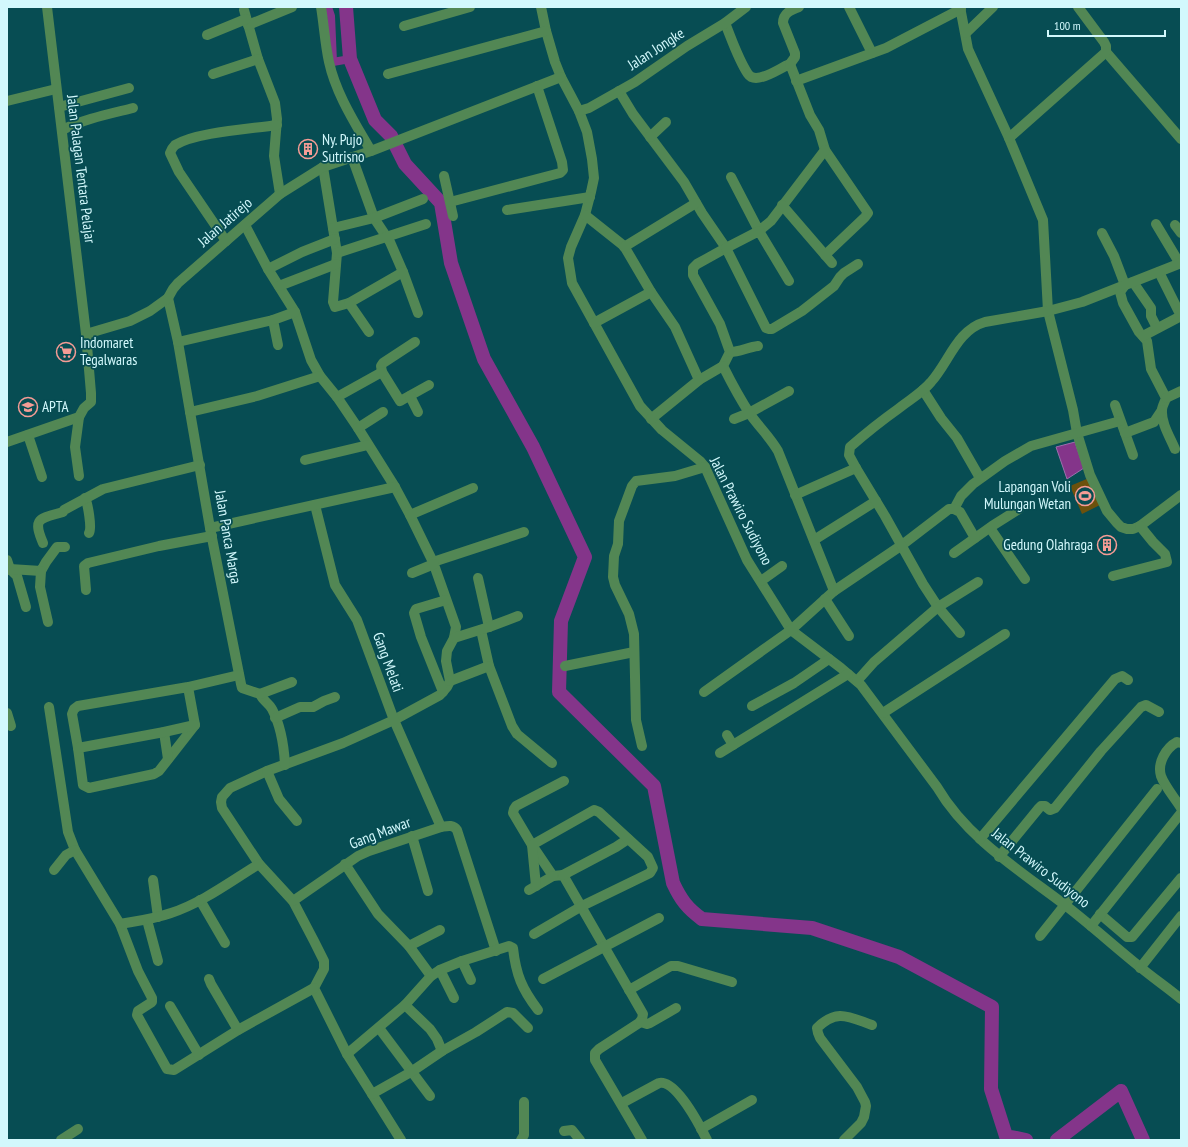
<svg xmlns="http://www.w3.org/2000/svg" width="1188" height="1147" font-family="'PT Sans Narrow',sans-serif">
  <rect width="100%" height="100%" fill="#074d53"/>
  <path fill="#6c510d" d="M 1089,478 L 1100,505 L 1082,514 L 1070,486 Z"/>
  <path fill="#84358a" stroke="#9b70ac" d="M 1075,442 L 1084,468 L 1067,479 L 1056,447 Z"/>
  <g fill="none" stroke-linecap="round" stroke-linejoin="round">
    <path stroke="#84358a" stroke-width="8" d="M 328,7 L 331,16 L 333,62 L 350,59"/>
    <g stroke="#84358a" stroke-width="14">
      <path d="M 346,7 L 350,59 L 375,120 L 391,136 L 405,164 L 441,203 L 451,263 L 484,359 L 533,447 L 585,557 L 561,621 L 559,692 L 654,786 L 673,883 C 681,900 687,908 702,919 L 812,928 L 899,957 L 992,1007 L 991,1089 L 1006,1136 L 1026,1140"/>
      <path d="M 1057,1140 L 1121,1091 L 1143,1140"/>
    </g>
    <g stroke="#528754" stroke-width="10">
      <path d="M 321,7 C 324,25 325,44 329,62 C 336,94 355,123 371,151"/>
      <path d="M 541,7 L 546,31 L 555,62 L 561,77 L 579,111 L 587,132 L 592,159 L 594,178 L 591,192 L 585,215 L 571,247 L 568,258 L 572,283 L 640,406 L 662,430 L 700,461 L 705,467 L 747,560 L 791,630 L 841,668 L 861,685 L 937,787 C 967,838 1019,870 1065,905 C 1091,925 1115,947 1140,967 C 1153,978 1168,988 1181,999"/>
      <path d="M 849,7 L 872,53"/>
      <path d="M 960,7 L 968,49 L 1009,138 L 1043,220 L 1048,311 L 1073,410 L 1077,433 L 1090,475 L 1107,511 L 1117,523 L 1121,527 L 1127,529 L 1133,529 L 1140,526 L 1181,495"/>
      <path d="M 244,10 L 258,59 L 275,103 L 277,119 L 274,156 L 280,194"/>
      <path d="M 725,23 C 732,40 738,59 748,74 C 750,77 753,78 756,78 C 767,78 780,68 790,64 L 810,115 L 819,130 L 825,150 L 868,213 L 865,217 L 825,255"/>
      <path d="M 248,25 L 292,7"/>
      <path d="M 404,26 L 470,7"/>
      <path d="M 966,33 L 993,7"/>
      <path d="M 207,35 L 246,19"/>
      <path d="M 1106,52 L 1181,139"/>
      <path d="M 790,64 L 795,57 L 795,53 L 783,23 C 783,13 791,10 799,7"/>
      <path d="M 213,74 L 258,59"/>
      <path d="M 388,74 L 546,31"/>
      <path d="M 796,81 L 886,48 L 961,9"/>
      <path d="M 619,91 L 633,114 L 684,182 L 702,213 L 726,248 L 697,264 L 693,268 L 693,275 L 720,324 L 730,352 L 723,366 C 731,382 740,399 750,414 C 759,427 770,437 778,451 L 834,591 L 791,630 L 704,692"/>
      <path d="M 7,101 L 56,89"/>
      <path d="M 59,107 L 129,88"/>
      <path d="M 579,111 L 589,108 L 635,82 L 687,46 L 725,23 L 746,7"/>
      <path d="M 62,130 C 84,119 109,114 133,108"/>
      <path d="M 650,137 L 666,122"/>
      <path d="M 1009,138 L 1106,52 L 1106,46 L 1104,42 L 1078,7"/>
      <path d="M 352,157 L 374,218 L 390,242 L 403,272"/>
      <path d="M 323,167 L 337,253 L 333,302 L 335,307 L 349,303 L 403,272 L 418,313"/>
      <path d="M 444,176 L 453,216"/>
      <path d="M 731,177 L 759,231 L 771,221 L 825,150"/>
      <path d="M 450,202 L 560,173 L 563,170 L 562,162 L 537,86"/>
      <path d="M 782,205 L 832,263"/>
      <path d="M 507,210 L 590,197"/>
      <path d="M 585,215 L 624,246 L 651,292 L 675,327 L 699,380"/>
      <path d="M 1156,224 L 1180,264"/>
      <path d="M 245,225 L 268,269 L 295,312 L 311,360 L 320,376 L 337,397 L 358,428 L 395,487 L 410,515 L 433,562 L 456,627 L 454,638 L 447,651 L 446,661 L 450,681 L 447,687 L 440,695 L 394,720 L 343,743 L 267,771 L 230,788 L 222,797 L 221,802 L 222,808 L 259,864 L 293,901 L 314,941 L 324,961 L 324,969 L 314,988 L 347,1054 L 401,1140"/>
      <path d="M 1175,225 L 1181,233"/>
      <path d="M 333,228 L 374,218 L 423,199"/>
      <path d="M 1102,233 L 1114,256 L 1125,285 L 1120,292 L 1123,303 L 1139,332 L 1147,341 L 1151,369 L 1166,398 C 1165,402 1162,406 1162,410 C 1161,423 1170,437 1175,449"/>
      <path d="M 226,241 L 179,172 L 170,153 C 171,150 173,147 175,145 C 196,132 251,129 277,125"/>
      <path d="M 624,247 L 696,203"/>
      <path d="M 337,253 L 426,224"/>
      <path d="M 268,269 L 302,252 L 335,239"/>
      <path d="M 789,281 L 759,231 L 726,248 L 766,328 L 769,329 L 772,329 L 802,311 L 834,286 L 840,277 L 844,273 L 858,264"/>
      <path d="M 1133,282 L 1151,308 L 1151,316 L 1157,328"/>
      <path d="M 279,286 L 336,264"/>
      <path d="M 168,298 L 178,342 L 210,528 L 241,684 L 242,688 L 260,694 C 263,701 269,703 272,709 C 281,726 284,746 285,765"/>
      <path d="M 349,303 L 369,332"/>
      <path d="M 273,320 L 278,345"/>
      <path d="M 594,323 L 651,292"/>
      <path d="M 86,334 L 130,321 L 150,311 L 168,298 L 173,289 L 178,283 L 280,194 L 323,167 L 371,151 L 561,77"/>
      <path d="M 1143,336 L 1181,316 L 1159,272"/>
      <path d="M 178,342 L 273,320 L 295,312"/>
      <path d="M 415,342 L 383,363 L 381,366 L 382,372 L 400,401 L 402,400 L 429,385"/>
      <path d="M 730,352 C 740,352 748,347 758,346"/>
      <path d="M 923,390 L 941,418 L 957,438 L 980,478"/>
      <path d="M 410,396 L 418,412"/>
      <path d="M 337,397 L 382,372"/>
      <path d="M 1166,398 L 1181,391"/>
      <path d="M 1115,405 L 1133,455"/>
      <path d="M 190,412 L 257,396 L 320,376"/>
      <path d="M 651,419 L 699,380 L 723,366"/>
      <path d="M 734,419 L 749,413 L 789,391"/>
      <path d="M 358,428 L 383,412"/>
      <path d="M 1125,433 L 1154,422 L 1162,410"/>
      <path d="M 28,435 L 42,477"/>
      <path d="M 7,442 L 79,417 L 84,408 L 91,402 L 91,393 L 86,334 L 47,7"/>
      <path d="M 305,460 L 368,445"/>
      <path d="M 79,476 L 75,447 L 79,417"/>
      <path d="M 795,495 L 856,468"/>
      <path d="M 85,498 C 88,504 92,528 89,533"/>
      <path d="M 315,505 L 335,585 L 357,620 L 394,720 L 441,827"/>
      <path d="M 954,509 L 961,496 L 973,484 L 1005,461 L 1031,446 L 1120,421"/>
      <path d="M 410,515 L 473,488"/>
      <path d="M 210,528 L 395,487"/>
      <path d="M 990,528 L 1025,579"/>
      <path d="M 814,540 L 876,501"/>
      <path d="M 43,543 C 32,517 40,519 63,512 L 64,510 L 103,489 L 200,465"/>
      <path d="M 954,553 L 992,526 L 1019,509"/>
      <path d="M 7,560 L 10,569 L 17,576 L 26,607"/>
      <path d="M 433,562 L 524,532"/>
      <path d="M 7,570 L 10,569 L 41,571 L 46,562 L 57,547 L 65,547"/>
      <path d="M 41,571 L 40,587 L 48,622"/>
      <path d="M 412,573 L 434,564"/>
      <path d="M 1113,576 L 1167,562 L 1165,554 L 1153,542 L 1140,526"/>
      <path d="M 478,578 L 489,627"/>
      <path d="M 761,581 L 782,566"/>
      <path d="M 86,590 L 84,566 L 88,563 L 159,546 L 212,536"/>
      <path d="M 834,591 L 902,545 L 949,509 L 954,509 L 960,512 L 975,538"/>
      <path d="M 825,599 L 849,636"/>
      <path d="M 481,630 L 489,666 L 512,726 L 517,734 L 552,763"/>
      <path d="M 960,633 L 938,607 L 923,584 L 885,516 L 856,468 L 849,455 L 850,447 C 865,434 881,421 898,409 C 909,400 922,393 931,382 C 949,362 957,330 985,322 L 1048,311 L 1082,302 L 1181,263"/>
      <path d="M 454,638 L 489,627 L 518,616"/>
      <path d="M 565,666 L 634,652"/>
      <path d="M 450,681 L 489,666"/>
      <path d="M 857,681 L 874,662 L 938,607 L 978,582"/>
      <path d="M 188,687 L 195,725 L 159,771 L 154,774 L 89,788 L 83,785 L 78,748 L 72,714 L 74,709 L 78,706 L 188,687 L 239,675"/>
      <path d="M 443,692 L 421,637 L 414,613 L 416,609 L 446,600"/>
      <path d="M 260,694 L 292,682"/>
      <path d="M 752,706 L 794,683 L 829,659"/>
      <path d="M 49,707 L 68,832 L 75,850 L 120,924 L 138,971 L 152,998 L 152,1002 L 138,1011 L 137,1015 L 167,1069 L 174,1070 L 238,1030 L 314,988"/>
      <path d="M 7,713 L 11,726"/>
      <path d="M 883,713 L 1005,634"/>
      <path d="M 275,718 L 300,707 L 313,707 L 324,701 L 335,697"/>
      <path d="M 164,732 L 168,759"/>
      <path d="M 727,735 L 733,745"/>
      <path d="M 1181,743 L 1177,742 C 1166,748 1157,763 1161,776 C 1165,787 1175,798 1181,808"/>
      <path d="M 642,746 L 636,720 L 634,634 L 629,614 L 615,585 L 613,577 L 614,556 L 618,544 L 619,521 L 632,486 L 636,481 L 675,476 L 705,467"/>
      <path d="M 78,748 L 164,732 L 195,725"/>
      <path d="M 720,753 L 848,674"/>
      <path d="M 267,771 L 279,799 L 297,821"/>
      <path d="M 564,781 L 516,806 L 514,809 L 513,813 L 532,845 L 553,876 L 563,875 L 643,1014 L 642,1019 L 639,1023 L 599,1049 L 595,1053 L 595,1060 L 642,1140"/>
      <path d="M 412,836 L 428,891"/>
      <path d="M 980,839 L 1115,679 L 1122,676 L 1128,680"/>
      <path d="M 999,857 L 1039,808 L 1041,806 L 1045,806 L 1050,810 L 1055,808 L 1101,751 L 1141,707 L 1146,705 L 1159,712"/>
      <path d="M 345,864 L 378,914 L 409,946 L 431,976"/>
      <path d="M 54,870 L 66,855 L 75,850"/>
      <path d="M 563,875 L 616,847 L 628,839"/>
      <path d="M 153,880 L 158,917"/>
      <path d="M 529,890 L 553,876"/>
      <path d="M 200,900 L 225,943"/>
      <path d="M 293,901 L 358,856 L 369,851 L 441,827 C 447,826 453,824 457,830 L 496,951"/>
      <path d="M 1100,914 L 1127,937 L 1132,937 L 1181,878"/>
      <path d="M 147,920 L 158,961"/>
      <path d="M 120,924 C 137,921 154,919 171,913 C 202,903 231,881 259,864"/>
      <path d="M 1091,926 L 1181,813"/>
      <path d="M 534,934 L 582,906 L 650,873 L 653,868 L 648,857 L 599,812 L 594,810 L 532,845 L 536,886"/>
      <path d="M 1040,936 L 1157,789"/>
      <path d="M 409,946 L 440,930"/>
      <path d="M 462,961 L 471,980"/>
      <path d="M 1140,968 L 1181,916"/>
      <path d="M 440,970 L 454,998"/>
      <path d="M 209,979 L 211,984 L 238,1030"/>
      <path d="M 543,979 L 659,918"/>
      <path d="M 629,990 L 671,966 L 678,966 L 732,982"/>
      <path d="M 405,1005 L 430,1029 L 437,1039 L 442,1051"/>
      <path d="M 170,1006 L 199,1055"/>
      <path d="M 641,1022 L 647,1024 L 650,1023 L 676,1008"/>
      <path d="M 379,1028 L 430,1096"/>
      <path d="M 347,1054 L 405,1005 L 431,976 L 440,970 L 462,961 L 509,946 L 513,948 C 516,975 522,989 538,1010"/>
      <path d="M 372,1094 L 411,1072 L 442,1051 L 476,1032 L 507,1012 L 513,1013 L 528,1028"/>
      <path d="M 622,1103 L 659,1083 C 676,1079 700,1126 707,1140"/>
      <path d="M 701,1129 L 752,1100"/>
      <path d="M 564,1131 L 572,1130 L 580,1140"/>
      <path d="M 61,1140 L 78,1129"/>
      <path d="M 521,1140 L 524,1135 L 524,1102"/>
      <path d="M 844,1140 L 861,1123 L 864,1117 L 866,1106 L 865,1102 L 857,1087 L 820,1038 L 818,1033 L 817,1028 C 837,1008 849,1017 872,1025"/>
    </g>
  </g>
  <defs>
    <g id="building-ring" transform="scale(1)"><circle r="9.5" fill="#074d53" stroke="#f59c95" stroke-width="1.5"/><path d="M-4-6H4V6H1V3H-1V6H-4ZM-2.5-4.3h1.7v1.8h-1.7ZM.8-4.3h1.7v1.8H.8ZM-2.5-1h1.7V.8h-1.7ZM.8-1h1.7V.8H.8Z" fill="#f59c95"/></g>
    <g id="supermarket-ring" transform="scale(1)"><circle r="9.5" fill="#074d53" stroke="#f59c95" stroke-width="1.5"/><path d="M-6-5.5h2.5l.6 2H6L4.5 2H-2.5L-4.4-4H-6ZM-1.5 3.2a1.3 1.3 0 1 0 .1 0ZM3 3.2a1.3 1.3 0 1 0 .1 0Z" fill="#f59c95"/></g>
    <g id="university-ring" transform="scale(1)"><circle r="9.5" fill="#074d53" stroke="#f59c95" stroke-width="1.5"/><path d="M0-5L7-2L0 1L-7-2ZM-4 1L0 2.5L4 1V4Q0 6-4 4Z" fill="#f59c95"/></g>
    <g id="stadium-ring" transform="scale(1)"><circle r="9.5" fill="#074d53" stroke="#f59c95" stroke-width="1.5"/><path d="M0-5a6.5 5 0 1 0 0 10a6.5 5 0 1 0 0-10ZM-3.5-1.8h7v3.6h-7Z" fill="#f59c95"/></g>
  </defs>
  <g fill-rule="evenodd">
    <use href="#building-ring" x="308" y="149"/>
    <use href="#supermarket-ring" x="66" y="352"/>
    <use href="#university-ring" x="28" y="407"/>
    <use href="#stadium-ring" x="1085" y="496"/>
    <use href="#building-ring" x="1107" y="545"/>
  </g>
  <g text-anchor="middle" stroke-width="3.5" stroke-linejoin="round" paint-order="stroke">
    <g font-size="15" fill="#d2f8fc" stroke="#074d53">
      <text transform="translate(656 49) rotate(-33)" y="5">Jalan Jongke</text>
      <text transform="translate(81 169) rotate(83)" y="5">Jalan Palagan Tentara Pelajar</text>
      <text transform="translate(225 222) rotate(-41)" y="5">Jalan Jatirejo</text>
      <text transform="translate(741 511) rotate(63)" y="5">Jalan Prawiro Sudiyono</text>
      <text transform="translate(228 537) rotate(80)" y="5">Jalan Panca Marga</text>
      <text transform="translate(388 662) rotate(70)" y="5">Gang Melati</text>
      <text transform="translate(380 833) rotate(-21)" y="5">Gang Mawar</text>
      <text transform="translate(1041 868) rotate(38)" y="5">Jalan Prawiro Sudiyono</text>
    </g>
    <g font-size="15" fill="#d2f8fc" stroke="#074d53" text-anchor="start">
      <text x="322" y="145">Ny. Pujo<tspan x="322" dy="17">Sutrisno</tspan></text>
      <text x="80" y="348">Indomaret<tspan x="80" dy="17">Tegalwaras</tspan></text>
      <text x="42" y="412">APTA</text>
      <text x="1071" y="492" text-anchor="end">Lapangan Voli<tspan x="1071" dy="17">Mulungan Wetan</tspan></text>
      <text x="1093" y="550" text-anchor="end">Gedung Olahraga</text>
    </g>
  </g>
  <rect width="1188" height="1147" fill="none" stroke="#d2f8fc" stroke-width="16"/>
  <path d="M1048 30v6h117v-6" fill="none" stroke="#d2f8fc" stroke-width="2"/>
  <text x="1054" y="30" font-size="12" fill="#d2f8fc" stroke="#074d53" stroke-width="3" paint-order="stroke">100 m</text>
</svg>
